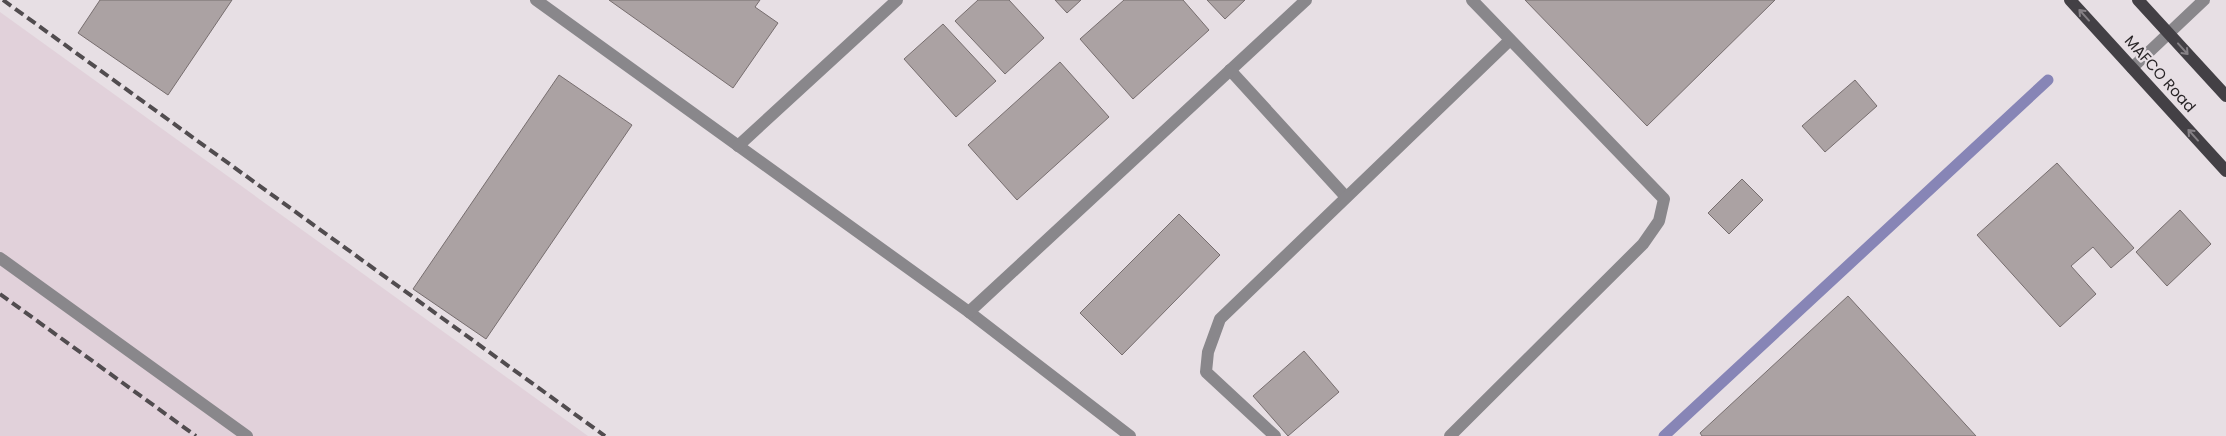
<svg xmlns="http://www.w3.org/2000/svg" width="2226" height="436" font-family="Poppins,sans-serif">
  <rect width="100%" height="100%" fill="#e7dfe4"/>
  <path fill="#e1d1da" d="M 0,12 L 588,436 L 0,436 Z"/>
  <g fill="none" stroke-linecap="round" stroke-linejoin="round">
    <path stroke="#8785b6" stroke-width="11" d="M 1664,436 L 2048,80"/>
  </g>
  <g fill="#aba2a3" stroke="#776e6f">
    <path d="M 100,0 L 232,0 L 168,95 L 78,33 Z"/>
    <path d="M 609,0 L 760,0 L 755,7 L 778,23 L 733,88 Z"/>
    <path d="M 978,0 L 1009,0 L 1044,38 L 1005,74 L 955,21 Z"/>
    <path d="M 1055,0 L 1081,0 L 1067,13 Z"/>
    <path d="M 1124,0 L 1183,0 L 1209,30 L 1133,99 L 1080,39 Z"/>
    <path d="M 1207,0 L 1245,0 L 1225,19 Z"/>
    <path d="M 1525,0 L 1775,0 L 1647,126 Z"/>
    <path d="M 943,24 L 996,81 L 956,117 L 904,59 Z"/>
    <path d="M 1060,62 L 1109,117 L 1017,200 L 968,145 Z"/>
    <path d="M 559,75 L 632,125 L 486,339 L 413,289 Z"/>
    <path d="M 1855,80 L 1877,106 L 1825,152 L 1802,126 Z"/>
    <path d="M 2057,163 L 2134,248 L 2111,268 L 2093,247 L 2071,266 L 2096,294 L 2060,327 L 1977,235 Z"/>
    <path d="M 1742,179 L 1763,200 L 1729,234 L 1708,213 Z"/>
    <path d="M 2180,210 L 2211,244 L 2167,286 L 2136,252 Z"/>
    <path d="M 1179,214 L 1220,255 L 1122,355 L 1080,313 Z"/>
    <path d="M 1848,296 L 1976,436 L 1702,436 L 1700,433 Z"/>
    <path d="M 1304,351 L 1339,392 L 1288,436 L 1253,396 Z"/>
  </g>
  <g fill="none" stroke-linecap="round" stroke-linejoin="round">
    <g stroke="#89878b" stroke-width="12">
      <path d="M 536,0 L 969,312 L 1130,436"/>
      <path d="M 2132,68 L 2204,0"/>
      <path d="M 1230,70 L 1346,197"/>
      <path d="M 738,146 L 897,0"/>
      <path d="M 0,258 L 247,436"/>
      <path d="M 969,312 L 1306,0"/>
      <path d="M 1275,436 L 1206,372 L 1208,352 L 1220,319 L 1510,40"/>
      <path d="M 1450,436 L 1643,244 L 1659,221 L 1664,199 L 1472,0"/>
    </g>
    <g stroke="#434045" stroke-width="12">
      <path d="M 2070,0 L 2226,171"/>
      <path d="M 2138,0 L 2226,96"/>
    </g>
    <g stroke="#514c4f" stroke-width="4" stroke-dasharray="10 5" stroke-linecap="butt">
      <path d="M 3,0 L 605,436"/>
      <path d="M 0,294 L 196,436"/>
    </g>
  </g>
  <defs><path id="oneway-shaft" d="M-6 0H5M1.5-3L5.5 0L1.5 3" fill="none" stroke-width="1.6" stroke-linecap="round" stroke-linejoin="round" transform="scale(1.25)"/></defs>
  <g stroke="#858085">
    <use href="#oneway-shaft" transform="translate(2084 15) rotate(-132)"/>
    <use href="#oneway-shaft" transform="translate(2183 49) rotate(48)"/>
    <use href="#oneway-shaft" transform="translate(2193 135) rotate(-132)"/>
  </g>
  <g text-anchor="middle" stroke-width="4.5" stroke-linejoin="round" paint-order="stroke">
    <g font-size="15" fill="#292527" stroke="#e7dfe4">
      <text transform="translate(2160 74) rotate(48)" y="5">MAFCO Road</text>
    </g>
  </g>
</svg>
